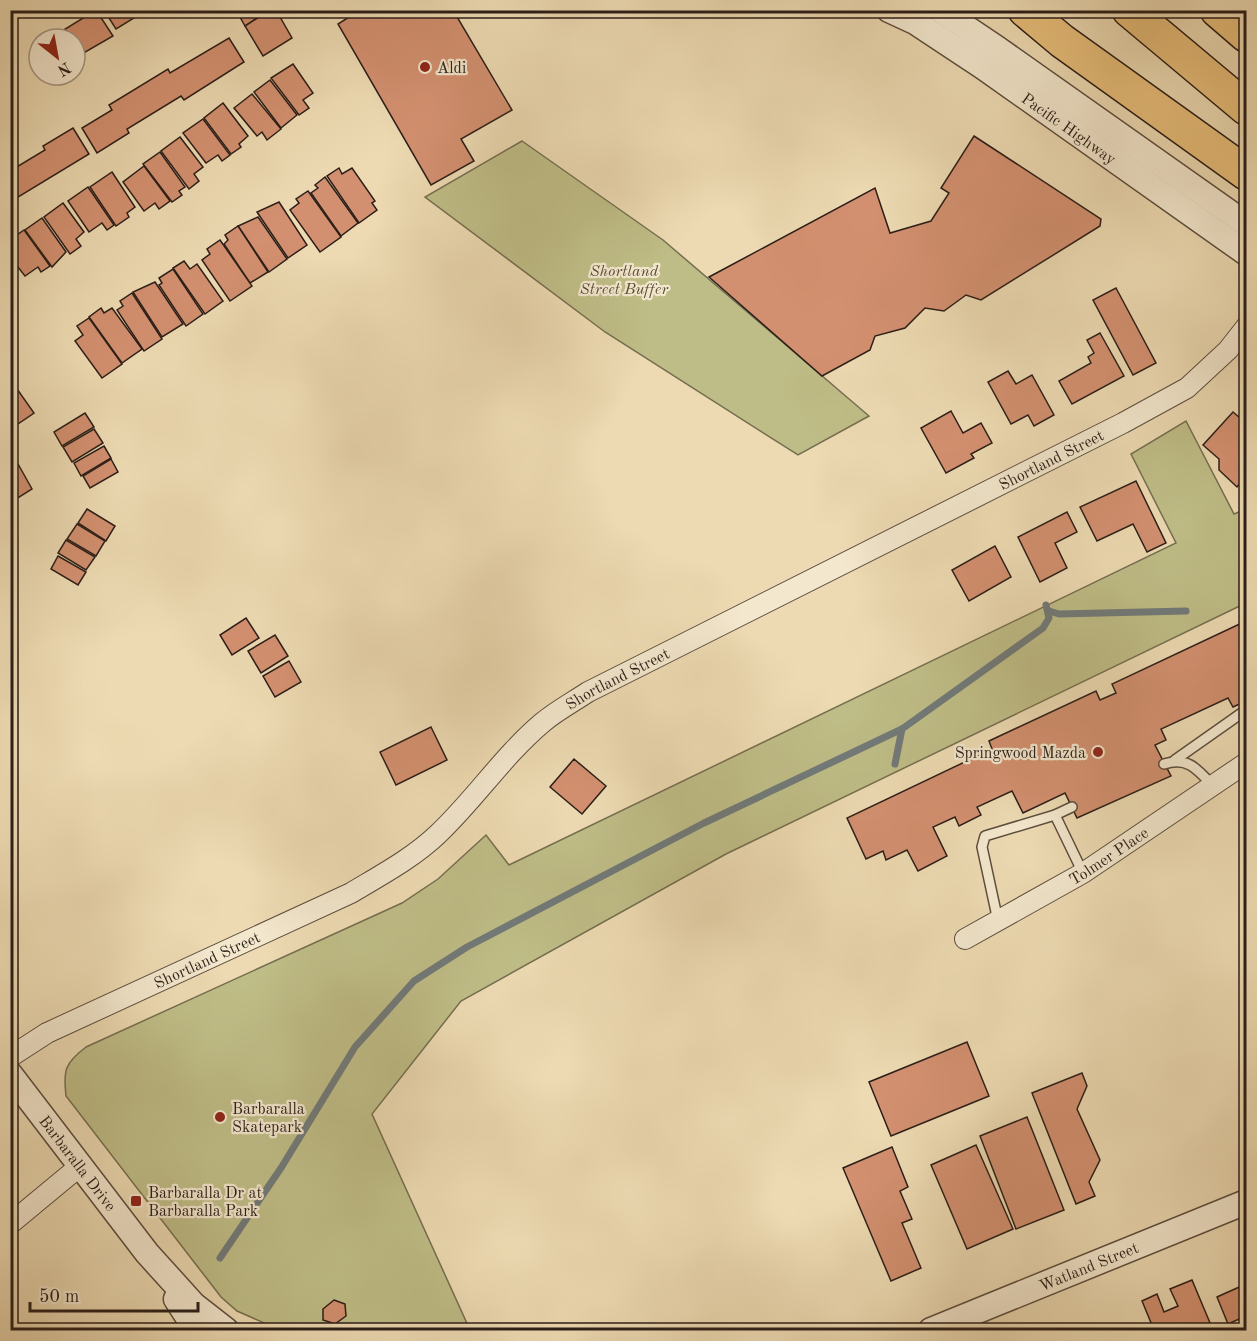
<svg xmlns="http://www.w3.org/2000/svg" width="1257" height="1341" font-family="'Old Standard TT',serif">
  <rect width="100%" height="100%" fill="#eddab2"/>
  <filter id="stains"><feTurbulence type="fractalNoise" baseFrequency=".00333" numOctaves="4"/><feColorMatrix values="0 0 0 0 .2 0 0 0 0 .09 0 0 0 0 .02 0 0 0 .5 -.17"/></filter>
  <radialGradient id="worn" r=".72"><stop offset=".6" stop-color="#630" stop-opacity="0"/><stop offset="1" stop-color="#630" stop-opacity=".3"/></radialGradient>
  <g fill="#bfbd87" stroke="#756e50" stroke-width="1.5">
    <path d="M 522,141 L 663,240 L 869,416 L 798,455 L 605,332 L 425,197 Z"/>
    <path d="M 1186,421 L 1234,514 L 1246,509 L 1246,561 L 1241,568 L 1246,580 L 1246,603 L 726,854 L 461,1001 L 372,1114 L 470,1330 L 280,1330 L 237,1311 L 221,1297 L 66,1096 C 63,1070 65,1063 86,1047 L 402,903 L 438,879 L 486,835 L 509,865 L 1176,543 L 1131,454 Z"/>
  </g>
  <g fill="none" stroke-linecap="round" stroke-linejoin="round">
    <g stroke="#717a79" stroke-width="7">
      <path d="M 1049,611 L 1059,614 L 1186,611"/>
      <path d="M 895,764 L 902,729"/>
      <path d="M 220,1258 L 281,1168 L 355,1047 L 414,981 L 467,947 L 704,823 L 902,729 L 1043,628 L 1049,618 L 1046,605"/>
    </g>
  </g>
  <g fill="#d39070" stroke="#2b1e18" stroke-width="1.5">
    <path d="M 96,10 L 113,36 L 75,58 L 75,39 L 49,39 Z"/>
    <path d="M 104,10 L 147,10 L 116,29 Z"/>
    <path d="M 236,10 L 265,10 L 266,12 L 245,26 Z"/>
    <path d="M 270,10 L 276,10 L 292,38 L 263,56 L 245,26 Z"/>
    <path d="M 360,10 L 453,10 L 512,110 L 461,139 L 474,161 L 431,185 L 338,24 Z"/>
    <path d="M 229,38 L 244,62 L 184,100 L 181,96 L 127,129 L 129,133 L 97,153 L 82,128 L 112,110 L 109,105 L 168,69 L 170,73 Z"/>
    <path d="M 293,64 L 313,93 L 303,100 L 309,108 L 299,115 L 271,78 Z"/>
    <path d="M 270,80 L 297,115 L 281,128 L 254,92 Z"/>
    <path d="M 252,94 L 281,129 L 267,140 L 262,132 L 257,136 L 234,108 Z"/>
    <path d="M 223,103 L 248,136 L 239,144 L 241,147 L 231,154 L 204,118 Z"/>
    <path d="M 203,119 L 230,155 L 222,161 L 218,155 L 206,163 L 183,133 Z"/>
    <path d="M 73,128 L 89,154 L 10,202 L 10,171 L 45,150 L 43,146 Z"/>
    <path d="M 974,136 L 1101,219 L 1100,226 L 981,300 L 966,295 L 944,311 L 925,308 L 905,328 L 875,336 L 870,350 L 822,376 L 709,277 L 875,188 L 890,233 L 931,221 L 949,193 L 941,188 Z"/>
    <path d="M 180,137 L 203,167 L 194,174 L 199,181 L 189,189 L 161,151 Z"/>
    <path d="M 160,152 L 185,187 L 179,191 L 182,195 L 172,202 L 143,164 Z"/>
    <path d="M 144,166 L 170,201 L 159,209 L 155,203 L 144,211 L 123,182 Z"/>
    <path d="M 339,168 L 342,174 L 352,168 L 375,201 L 372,203 L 377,210 L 359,223 L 327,176 Z"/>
    <path d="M 112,172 L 135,207 L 127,213 L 129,217 L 116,226 L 90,187 Z"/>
    <path d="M 325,177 L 358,223 L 341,236 L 311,193 L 318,188 L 315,185 Z"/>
    <path d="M 88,187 L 114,225 L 107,230 L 102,223 L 89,232 L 68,201 Z"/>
    <path d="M 308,191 L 341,237 L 320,252 L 290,210 L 299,203 L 296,199 Z"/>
    <path d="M 279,202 L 307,245 L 288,258 L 257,212 Z"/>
    <path d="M 63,203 L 84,232 L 76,239 L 81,246 L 70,254 L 44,217 Z"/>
    <path d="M 258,217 L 287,259 L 269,272 L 238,226 Z"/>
    <path d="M 42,218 L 66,252 L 52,267 L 25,230 Z"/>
    <path d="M 238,226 L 268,272 L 250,283 L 224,244 L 228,240 L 225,235 Z"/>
    <path d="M 24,230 L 50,266 L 41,272 L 38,267 L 25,276 L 10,257 L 10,240 Z"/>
    <path d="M 220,240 L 252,286 L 230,301 L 202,260 L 210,254 L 207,249 Z"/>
    <path d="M 184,261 L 190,269 L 197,264 L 223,301 L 205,314 L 173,268 Z"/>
    <path d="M 173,269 L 203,314 L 186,326 L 159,285 L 162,283 L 159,278 Z"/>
    <path d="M 155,282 L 183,324 L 162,337 L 133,292 Z"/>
    <path d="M 1116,288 L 1156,363 L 1133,375 L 1093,300 Z"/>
    <path d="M 132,293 L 162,339 L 144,351 L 117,310 L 123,306 L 120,301 Z"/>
    <path d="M 101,308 L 104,313 L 112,308 L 142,349 L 122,363 L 89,317 Z"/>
    <path d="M 89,318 L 122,364 L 102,378 L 75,341 L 83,335 L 77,326 Z"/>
    <path d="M 1100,333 L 1124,376 L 1072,404 L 1059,381 L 1091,363 L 1088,357 L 1094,353 L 1087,340 Z"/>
    <path d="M 1008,371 L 1016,384 L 1032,375 L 1054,415 L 1034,426 L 1028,415 L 1011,424 L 988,382 Z"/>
    <path d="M 10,379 L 34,413 L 12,428 L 10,426 Z"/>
    <path d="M 951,411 L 963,433 L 981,423 L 992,443 L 971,454 L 974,458 L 946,473 L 921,428 Z"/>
    <path d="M 1233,412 L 1246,423 L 1246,476 L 1237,487 L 1219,470 L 1219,459 L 1203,445 Z"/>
    <path d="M 85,413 L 94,427 L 62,446 L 54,432 Z"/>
    <path d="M 94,429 L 103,443 L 72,462 L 63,447 Z"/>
    <path d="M 104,446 L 111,458 L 81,476 L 74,463 Z"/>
    <path d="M 13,455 L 32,489 L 13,501 L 10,457 Z"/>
    <path d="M 111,459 L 118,472 L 90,488 L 83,476 Z"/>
    <path d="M 1136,481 L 1166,543 L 1147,552 L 1133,524 L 1097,541 L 1080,507 Z"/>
    <path d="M 87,509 L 115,526 L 106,541 L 78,523 Z"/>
    <path d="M 1067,512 L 1077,532 L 1055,543 L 1067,568 L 1040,582 L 1018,537 Z"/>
    <path d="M 77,524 L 105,541 L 96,556 L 67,539 Z"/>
    <path d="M 66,540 L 95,557 L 86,570 L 58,553 Z"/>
    <path d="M 995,546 L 1011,577 L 969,601 L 952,570 Z"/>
    <path d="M 58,556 L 86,572 L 78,585 L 51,569 Z"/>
    <path d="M 246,618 L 259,638 L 232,655 L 220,635 Z"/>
    <path d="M 1246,621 L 1246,701 L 1233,707 L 1228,698 L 1161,729 L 1166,740 L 1155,745 L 1171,776 L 1077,818 L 1065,793 L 1023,813 L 1012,791 L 977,807 L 981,815 L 959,826 L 955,817 L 933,827 L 947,856 L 918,871 L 907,850 L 886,860 L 883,851 L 866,859 L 847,818 L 992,749 L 989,741 L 1096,691 L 1100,700 L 1116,693 L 1112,684 Z"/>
    <path d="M 275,635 L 288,656 L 261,673 L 248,651 Z"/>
    <path d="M 289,661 L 301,682 L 275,697 L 263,676 Z"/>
    <path d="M 431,727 L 447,760 L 396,785 L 380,752 Z"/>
    <path d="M 574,759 L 606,786 L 582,814 L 550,787 Z"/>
    <path d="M 967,1042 L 989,1096 L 891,1136 L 869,1082 Z"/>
    <path d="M 1082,1073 L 1087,1086 L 1077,1109 L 1100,1160 L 1089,1182 L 1095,1196 L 1076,1204 L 1032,1093 Z"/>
    <path d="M 1027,1117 L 1064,1210 L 1016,1229 L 980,1136 Z"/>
    <path d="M 976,1145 L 1013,1229 L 967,1249 L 931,1165 Z"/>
    <path d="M 892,1147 L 908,1187 L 900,1191 L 912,1219 L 902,1223 L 921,1268 L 891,1281 L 843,1168 Z"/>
    <path d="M 1192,1280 L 1213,1330 L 1154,1330 L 1142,1301 L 1157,1294 L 1164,1312 L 1178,1306 L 1170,1289 Z"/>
    <path d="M 1246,1284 L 1246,1316 L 1228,1324 L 1217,1297 Z"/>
    <path d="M 334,1300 L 345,1304 L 346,1316 L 335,1324 L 323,1320 L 323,1309 Z"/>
  </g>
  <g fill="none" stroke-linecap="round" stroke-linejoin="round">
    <g stroke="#5c4d3e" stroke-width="12">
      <g id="service">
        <path d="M 1175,760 L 1246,710"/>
        <path d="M 1164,764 C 1188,756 1198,770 1213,786"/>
        <path d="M 1055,815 L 1083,873"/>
        <path d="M 998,921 L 982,847 L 985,836 L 1055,815 L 1072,807"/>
      </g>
    </g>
    <g stroke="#5c4d3e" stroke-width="22">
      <g id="minor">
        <path id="s1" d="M 965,939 L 1083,873 L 1246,763"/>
        <path id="s2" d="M 10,1057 L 47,1033 L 351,893 C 381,875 413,858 438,834 C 475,799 503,756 542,723 C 556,711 573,702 588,692 L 1123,423 L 1187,388 L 1228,350 L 1246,327"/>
        <path d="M 10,1224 L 80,1166"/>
      </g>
    </g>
    <g stroke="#5c4d3e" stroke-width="27">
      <g id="tertiary">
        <path id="s3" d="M 889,10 L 915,22 L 983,67 L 1246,253"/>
        <path d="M 940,10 L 998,49 L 1246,224"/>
        <path id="s4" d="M 10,1074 L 147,1253 L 194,1305 L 226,1330"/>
        <path d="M 176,1299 L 196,1330"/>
        <path id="s5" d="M 931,1330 L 1246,1202"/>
      </g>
    </g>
    <g stroke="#2b1e18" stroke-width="36">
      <g id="motorway">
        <path d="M 1025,10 L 1062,41 L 1246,173"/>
        <path d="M 1129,10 L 1246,108"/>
        <path d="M 1217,10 L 1246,35"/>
      </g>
    </g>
    <use href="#service" stroke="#f3e7cd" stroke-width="9"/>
    <use href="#minor" stroke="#f3e7cd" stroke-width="20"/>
    <use href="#tertiary" stroke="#f3e7cd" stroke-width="24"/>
    <use href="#motorway" stroke="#e6bd79" stroke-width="33"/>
  </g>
  <g fill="#8f2418" stroke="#f3e7cd" stroke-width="2">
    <circle cx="425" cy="67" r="6"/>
    <circle cx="1098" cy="752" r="6"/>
    <circle cx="220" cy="1117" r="6"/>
    <rect x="130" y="1195" width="12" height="12" rx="3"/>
  </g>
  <g text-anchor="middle" stroke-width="4.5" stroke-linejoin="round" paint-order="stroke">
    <g font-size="16" fill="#2b1e18" stroke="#f3e7cd" text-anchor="start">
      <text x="437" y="73">Aldi</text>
      <text x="1086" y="758" text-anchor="end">Springwood Mazda</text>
      <text x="232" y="1114">Barbaralla<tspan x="232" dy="18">Skatepark</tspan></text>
      <text x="148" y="1198">Barbaralla Dr at<tspan x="148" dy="18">Barbaralla Park</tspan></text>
    </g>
    <g font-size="16" fill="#2b1e18" stroke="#f3e7cd">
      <text dy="6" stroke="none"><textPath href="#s3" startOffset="216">Pacific Highway</textPath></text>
      <text dy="6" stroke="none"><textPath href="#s2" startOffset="1210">Shortland Street</textPath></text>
      <text dy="6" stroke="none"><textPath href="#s2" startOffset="724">Shortland Street</textPath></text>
      <text dy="6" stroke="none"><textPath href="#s1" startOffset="166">Tolmer Place</textPath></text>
      <text dy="6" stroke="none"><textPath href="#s2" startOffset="220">Shortland Street</textPath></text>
      <text dy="6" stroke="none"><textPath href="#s4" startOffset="112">Barbaralla Drive</textPath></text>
      <text dy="6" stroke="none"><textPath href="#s5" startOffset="170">Watland Street</textPath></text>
    </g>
    <g font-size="16" font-style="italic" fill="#574e39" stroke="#f3e7cd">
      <text x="624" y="276">Shortland<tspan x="624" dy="18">Street Buffer</tspan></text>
    </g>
  </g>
  <rect width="1257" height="1341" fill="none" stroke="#eddab2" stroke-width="36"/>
  <rect x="12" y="12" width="1233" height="1317" fill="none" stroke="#2b1e18" stroke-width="3"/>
  <rect x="18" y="18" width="1221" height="1305" fill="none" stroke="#2b1e18" stroke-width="1.5"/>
  <g transform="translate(57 57) rotate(149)"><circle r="28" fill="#f3e7cd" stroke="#a39785" stroke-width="1.5"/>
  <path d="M0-4.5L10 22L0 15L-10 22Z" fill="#8f2418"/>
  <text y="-9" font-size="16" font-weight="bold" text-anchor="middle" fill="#2b1e18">N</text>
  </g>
  <path d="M30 1302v9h168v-9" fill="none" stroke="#2b1e18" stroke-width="3"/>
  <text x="39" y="1302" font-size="18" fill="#2b1e18" stroke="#f3e7cd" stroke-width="4.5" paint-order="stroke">50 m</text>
  <rect width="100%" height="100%" filter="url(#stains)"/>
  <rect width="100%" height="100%" fill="url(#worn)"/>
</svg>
